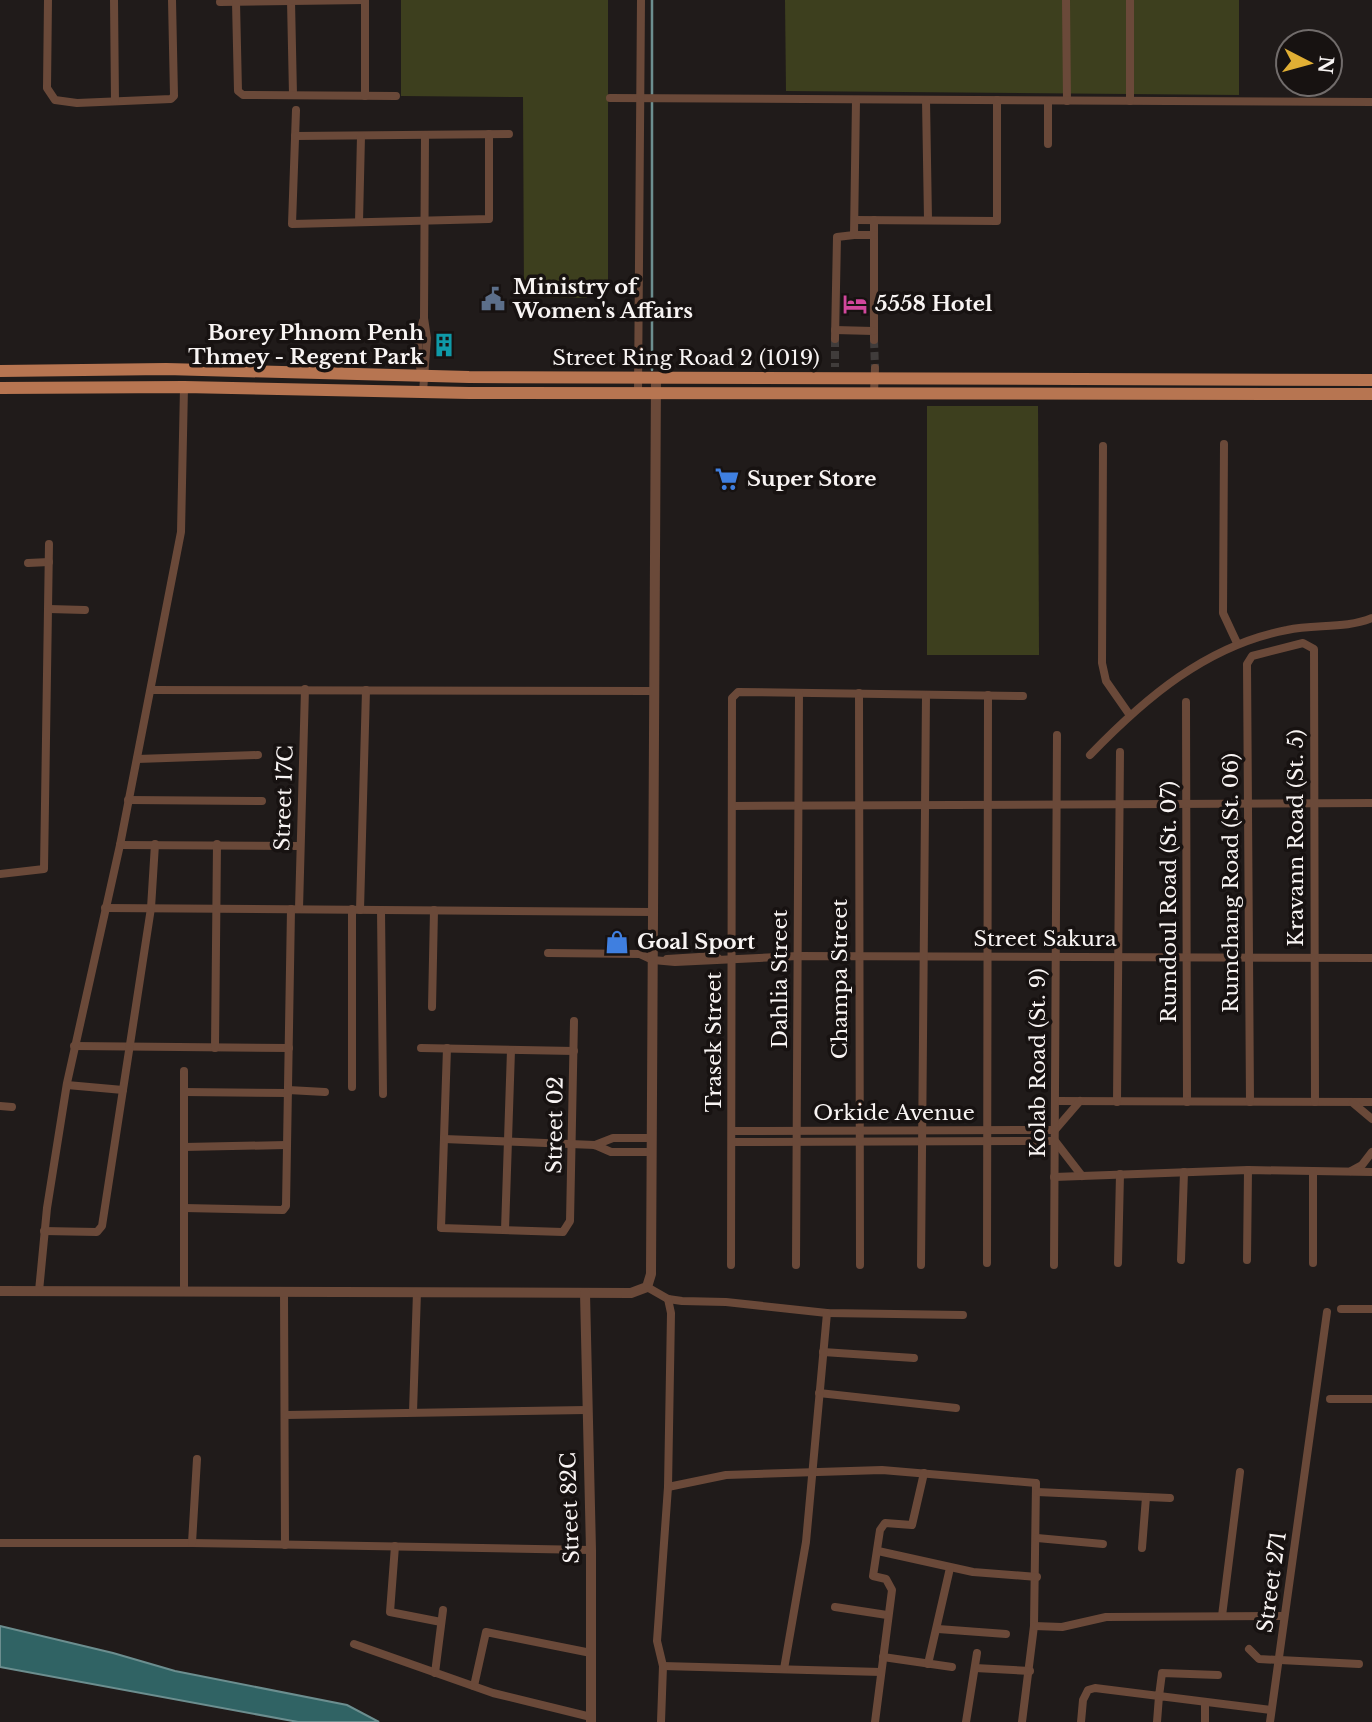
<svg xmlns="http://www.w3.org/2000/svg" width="1372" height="1722" font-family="'Libre Baskerville',serif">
  <rect width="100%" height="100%" fill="#201b1a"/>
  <g fill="#3d3f1e">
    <path d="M 401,0 L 608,0 L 608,289 L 588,289 L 587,298 L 524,297 L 523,97 L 401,96 Z"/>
    <path d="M 785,0 L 1239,0 L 1239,95 L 786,91 Z"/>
    <path d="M 927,406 L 1038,406 L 1039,655 L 927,655 Z"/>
  </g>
  <path fill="#306364" stroke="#6c8e8f" stroke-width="2" d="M 0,1626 L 113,1653 L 175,1671 L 347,1705 L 379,1722 L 298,1722 L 0,1667 Z"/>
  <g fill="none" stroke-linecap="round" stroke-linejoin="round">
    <g stroke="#6c8e8f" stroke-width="2.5">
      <path d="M 652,95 L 652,0"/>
      <path d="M 652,370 L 652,101"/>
    </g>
    <g stroke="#403c3b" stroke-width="8" stroke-dasharray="8 4" stroke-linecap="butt">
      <path d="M 835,339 L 835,367"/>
      <path d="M 874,340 L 875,368"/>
    </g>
    <g stroke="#6a4939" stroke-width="8">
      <path d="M 48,0 L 47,88 L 55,100 L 77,103 L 171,99 L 174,96 L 172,0"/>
      <path d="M 114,0 L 115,101"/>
      <path d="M 1066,0 L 1067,101"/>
      <path d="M 291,1 L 293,95"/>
      <path d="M 220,2 L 365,0"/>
      <path d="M 236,2 L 238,91 L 243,95 L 396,96"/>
      <path d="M 365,96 L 365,0"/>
      <path d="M 610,98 L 1372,102"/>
      <path d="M 926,100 L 928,220"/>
      <path d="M 1048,101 L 1048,144"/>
      <path d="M 1130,101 L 1130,0"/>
      <path d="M 296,110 L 292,224 L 489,219 L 489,134"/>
      <path d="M 295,136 L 509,134"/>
      <path d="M 855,220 L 997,221 L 997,100"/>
      <path d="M 874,220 L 874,340"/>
      <path d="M 359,222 L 361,136"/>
      <path d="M 854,235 L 874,235"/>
      <path d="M 835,330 L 873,331"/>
      <path d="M 835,339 L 837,237 L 854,235 L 856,100"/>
      <path d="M 423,376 C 415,358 418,340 423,321"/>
      <path d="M 423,392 L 427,338 L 424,318 L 425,135"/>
      <path d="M 638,393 L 641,0"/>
      <path d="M 874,393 L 875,368"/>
      <path d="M 1224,444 L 1223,613 L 1237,643"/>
      <path d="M 1103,446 L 1102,663 L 1106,681 L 1129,714"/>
      <path d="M 28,563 L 49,562"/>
      <path d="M 49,609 L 85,610"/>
      <path d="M 151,690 L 654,691"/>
      <path d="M 859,693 L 860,1265"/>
      <path d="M 1186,702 L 1187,1102"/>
      <path d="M 1090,755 C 1145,698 1207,645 1287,630 C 1315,624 1346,629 1372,618"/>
      <path d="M 137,759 L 258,755"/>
      <path d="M 128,800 L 262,801"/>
      <path d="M 732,806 L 1372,803"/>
      <path d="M 120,845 L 300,846"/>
      <path d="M 0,874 L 44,869 L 49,544"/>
      <path d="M 105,908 L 653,912"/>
      <path d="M 299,909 L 305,689"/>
      <path d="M 360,910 L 366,690"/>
      <path d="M 381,910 L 383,1094"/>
      <path d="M 548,953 L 640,954 L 653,960 L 675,962 L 798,956 L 1372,958"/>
      <path d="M 667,959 L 715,956 L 718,958"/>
      <path d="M 432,1007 L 434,910"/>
      <path d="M 74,1046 L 289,1048"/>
      <path d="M 215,1048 L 217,844"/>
      <path d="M 421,1048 L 574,1051"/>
      <path d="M 447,1048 L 441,1228 L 563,1232 L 570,1221 L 574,1021"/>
      <path d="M 67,1085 L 123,1090"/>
      <path d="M 352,1087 L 352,909"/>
      <path d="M 288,1090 L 325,1092"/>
      <path d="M 184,1092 L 288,1093"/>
      <path d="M 1055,1101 L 1372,1102"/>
      <path d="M 1117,1102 L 1120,752"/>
      <path d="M 1250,1102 L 1247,664 L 1252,656 L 1303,643 L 1314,649 L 1315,1102"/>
      <path d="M 1353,1103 L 1372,1119"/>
      <path d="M 0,1106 L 12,1107"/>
      <path d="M 732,1131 L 1055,1130 L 1080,1101"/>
      <path d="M 444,1139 L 595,1145 L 611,1152 L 652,1152"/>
      <path d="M 732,1142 L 1055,1141 L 1082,1176"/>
      <path d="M 595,1145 L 613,1138 L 652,1138"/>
      <path d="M 184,1147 L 286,1145"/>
      <path d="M 1351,1171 L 1362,1165 L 1372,1152"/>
      <path d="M 1054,1177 L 1248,1170 L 1372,1172"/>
      <path d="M 184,1208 L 283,1210 L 286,1206 L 291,909"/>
      <path d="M 505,1230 L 511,1050"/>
      <path d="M 44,1231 L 97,1232 L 102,1226 L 151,908 L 155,844"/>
      <path d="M 1181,1260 L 1184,1172"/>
      <path d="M 1247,1260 L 1248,1170"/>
      <path d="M 987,1263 L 988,695"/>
      <path d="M 1118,1263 L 1120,1174"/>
      <path d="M 1313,1263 L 1313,1171"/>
      <path d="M 731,1265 L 732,698 L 738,692 L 1023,696"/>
      <path d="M 796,1265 L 799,693"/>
      <path d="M 921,1265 L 926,695"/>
      <path d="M 1054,1265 L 1057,735"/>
      <path d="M 647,1287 L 668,1299 L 682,1301 L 726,1302 L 827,1313 L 963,1315"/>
      <path d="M 39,1291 L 47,1208 L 67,1083 L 120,845 L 181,532 L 184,387"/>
      <path d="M 184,1292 L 184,1071"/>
      <path d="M 284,1292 L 285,1545"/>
      <path d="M 1341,1309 L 1372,1309"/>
      <path d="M 823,1352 L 914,1358"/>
      <path d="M 819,1393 L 956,1408"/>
      <path d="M 1330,1399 L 1372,1399"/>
      <path d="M 413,1412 L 417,1292"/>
      <path d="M 286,1415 L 586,1410"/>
      <path d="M 668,1487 L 726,1475 L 882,1470 L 1036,1483 L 1034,1626 L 1022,1722"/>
      <path d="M 1037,1492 L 1170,1498"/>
      <path d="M 1037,1538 L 1103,1544"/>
      <path d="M 0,1543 L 192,1543 L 591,1550"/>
      <path d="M 192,1543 L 197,1459"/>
      <path d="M 395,1546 L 390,1612 L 441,1622"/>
      <path d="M 1142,1548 L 1146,1497"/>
      <path d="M 878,1551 L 973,1572 L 1037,1577"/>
      <path d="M 835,1607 L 887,1615"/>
      <path d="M 1222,1616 L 1240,1472"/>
      <path d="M 1034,1626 L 1062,1627 L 1106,1617 L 1284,1616"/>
      <path d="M 938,1629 L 1006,1634"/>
      <path d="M 354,1644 L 493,1693 L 591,1717"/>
      <path d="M 1249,1649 L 1259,1659 L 1359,1664"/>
      <path d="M 883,1657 L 952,1667"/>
      <path d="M 928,1664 L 950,1568"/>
      <path d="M 663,1666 L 881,1672"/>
      <path d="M 975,1668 L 1030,1671"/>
      <path d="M 784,1669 L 806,1542 L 827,1313"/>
      <path d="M 435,1673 L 443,1610"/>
      <path d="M 474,1686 L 486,1632 L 591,1653"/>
      <path d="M 661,1722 L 663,1666 L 657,1641 L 668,1487 L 671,1313 L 668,1299"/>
      <path d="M 875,1722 L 892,1590 L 886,1579 L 873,1576 L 880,1530 L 885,1523 L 912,1525 L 924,1473"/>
      <path d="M 966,1722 L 977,1653"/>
      <path d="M 1081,1722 L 1083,1700 L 1088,1690 L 1095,1688 L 1159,1696 L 1162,1673 L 1218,1675"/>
      <path d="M 1157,1722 L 1159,1696 L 1271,1710"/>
      <path d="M 1205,1722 L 1205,1703"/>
      <path d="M 1270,1722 L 1327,1312"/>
    </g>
    <g stroke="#6a4939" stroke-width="10">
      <path d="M 0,1291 L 631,1293 L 647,1287 L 651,1274 L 656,377"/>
      <path d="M 585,1293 L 591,1550 L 591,1722"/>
    </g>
    <g stroke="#b77551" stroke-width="12">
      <path d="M 0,371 L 166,369 L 469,377 L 1372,380"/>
      <path d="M 0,388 L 184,387 L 469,393 L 1372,394"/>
    </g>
  </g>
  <defs>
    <g id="civic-bare" transform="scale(1.89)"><path d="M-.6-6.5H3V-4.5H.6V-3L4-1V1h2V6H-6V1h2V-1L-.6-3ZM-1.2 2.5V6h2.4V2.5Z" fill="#5c6f8a" stroke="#171211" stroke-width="2.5" paint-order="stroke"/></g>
    <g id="hotel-bare" transform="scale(1.89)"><path d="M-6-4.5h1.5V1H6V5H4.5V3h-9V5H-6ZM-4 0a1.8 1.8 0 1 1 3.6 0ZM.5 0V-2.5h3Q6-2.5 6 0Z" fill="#d1479c" stroke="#171211" stroke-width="2.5" paint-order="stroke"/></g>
    <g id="building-bare" transform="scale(1.89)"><path d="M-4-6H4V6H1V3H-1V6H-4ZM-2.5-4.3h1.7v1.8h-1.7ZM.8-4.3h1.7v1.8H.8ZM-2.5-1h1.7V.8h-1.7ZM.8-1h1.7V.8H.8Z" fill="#0f9aa8" stroke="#171211" stroke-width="2.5" paint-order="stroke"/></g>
    <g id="supermarket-bare" transform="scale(1.89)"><path d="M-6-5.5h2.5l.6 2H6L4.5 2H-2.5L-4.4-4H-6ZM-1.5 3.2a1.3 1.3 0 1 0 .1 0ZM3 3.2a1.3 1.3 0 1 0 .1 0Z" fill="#3f7fe0" stroke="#171211" stroke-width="2.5" paint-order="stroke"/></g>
    <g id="shop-bare" transform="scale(1.89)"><path d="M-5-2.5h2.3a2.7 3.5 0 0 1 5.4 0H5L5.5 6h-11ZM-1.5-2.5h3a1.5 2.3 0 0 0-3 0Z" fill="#3f7fe0" stroke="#171211" stroke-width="2.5" paint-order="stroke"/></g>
  </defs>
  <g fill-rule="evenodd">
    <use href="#civic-bare" x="493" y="299"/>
    <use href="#hotel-bare" x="855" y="304"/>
    <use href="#building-bare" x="444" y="345"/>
    <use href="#supermarket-bare" x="727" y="479"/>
    <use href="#shop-bare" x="617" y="942"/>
  </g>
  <g text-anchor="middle" stroke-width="7" stroke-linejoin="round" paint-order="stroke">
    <g font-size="21" font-weight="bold" fill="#f8f4f3" stroke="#171211" text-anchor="start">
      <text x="513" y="294">Ministry of<tspan x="513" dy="24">Women's Affairs</tspan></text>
      <text x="875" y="311">5558 Hotel</text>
      <text x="424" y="340" text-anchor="end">Borey Phnom Penh<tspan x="424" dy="24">Thmey - Regent Park</tspan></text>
      <text x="747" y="486">Super Store</text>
      <text x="637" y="949">Goal Sport</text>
    </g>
    <g font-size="21" fill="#f8f4f3" stroke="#171211">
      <text x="686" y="365">Street Ring Road 2 (1019)</text>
      <text transform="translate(284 798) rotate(-88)" y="7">Street 17C</text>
      <text transform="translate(1296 838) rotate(-90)" y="7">Kravann Road (St. 5)</text>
      <text transform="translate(1231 883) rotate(-90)" y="7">Rumchang Road (St. 06)</text>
      <text transform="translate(1169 902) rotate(-90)" y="7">Rumdoul Road (St. 07)</text>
      <text x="1045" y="946">Street Sakura</text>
      <text transform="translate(780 979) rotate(-90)" y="7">Dahlia Street</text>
      <text transform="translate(840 979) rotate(-90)" y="7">Champa Street</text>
      <text transform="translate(714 1042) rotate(-90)" y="7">Trasek Street</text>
      <text transform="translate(1038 1063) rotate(-90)" y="7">Kolab Road (St. 9)</text>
      <text x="894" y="1120">Orkide Avenue</text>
      <text transform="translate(555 1125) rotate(-89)" y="7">Street 02</text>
      <text transform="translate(570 1508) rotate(-92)" y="7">Street 82C</text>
      <text transform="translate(1272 1582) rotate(-82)" y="7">Street 271</text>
    </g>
  </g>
  <g transform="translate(1309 63) rotate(96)"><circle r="33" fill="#171211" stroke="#716c6b" stroke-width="2"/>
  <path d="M0-5L12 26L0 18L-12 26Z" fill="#e1af34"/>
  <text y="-10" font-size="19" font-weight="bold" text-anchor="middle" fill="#f8f4f3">N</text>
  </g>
</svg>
